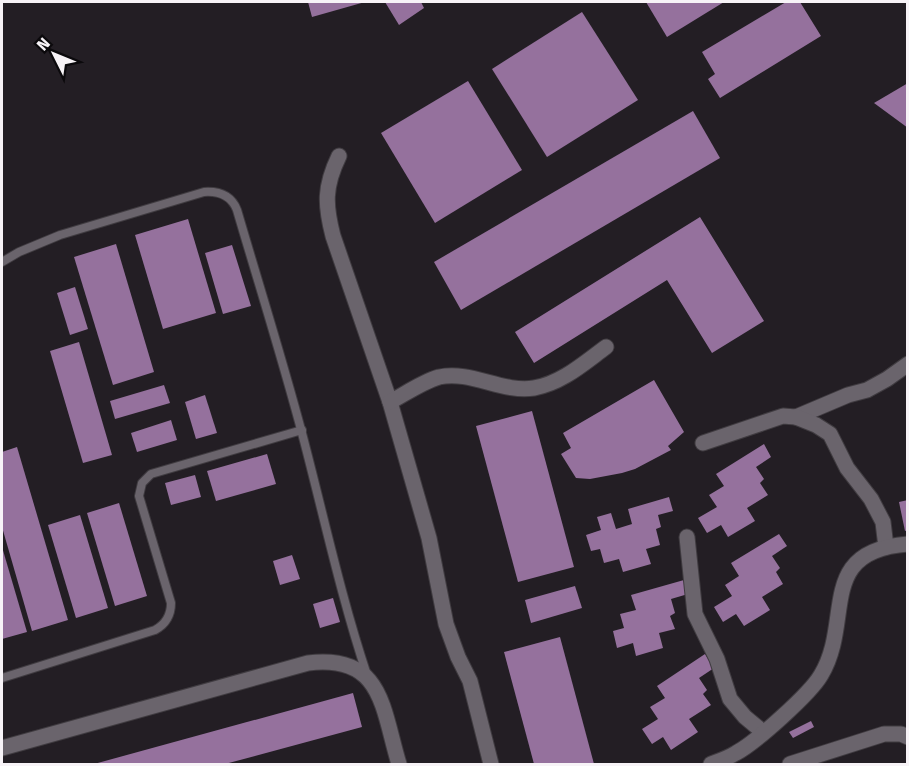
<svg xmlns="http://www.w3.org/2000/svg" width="909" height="766" font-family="'Fira Sans',sans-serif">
  <rect width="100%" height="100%" fill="#231e24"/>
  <g fill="#95719d">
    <path d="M 308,2 L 365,2 L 312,17 Z"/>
    <path d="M 385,2 L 421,2 L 424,8 L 399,25 Z"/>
    <path d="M 646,2 L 724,2 L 667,37 Z"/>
    <path d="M 786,2 L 800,2 L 821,36 L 720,98 L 708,79 L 715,74 L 702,52 Z"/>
    <path d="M 582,12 L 638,100 L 547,157 L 492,69 Z"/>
    <path d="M 468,81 L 522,170 L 435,223 L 381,133 Z"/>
    <path d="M 908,83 L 908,128 L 874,103 Z"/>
    <path d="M 693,111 L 720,158 L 461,310 L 434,262 Z"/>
    <path d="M 700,217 L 764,321 L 712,353 L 667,280 L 534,363 L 515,332 Z"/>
    <path d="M 188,219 L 216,313 L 163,329 L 135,235 Z"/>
    <path d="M 116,244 L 154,372 L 113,385 L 74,257 Z"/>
    <path d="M 232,245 L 251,306 L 223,314 L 205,253 Z"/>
    <path d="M 75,287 L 88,329 L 70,335 L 57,293 Z"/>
    <path d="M 79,342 L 112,455 L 83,463 L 50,351 Z"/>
    <path d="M 654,380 L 684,432 L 668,446 L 671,450 L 635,469 L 622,473 L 590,479 L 576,478 L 561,454 L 571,448 L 563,433 Z"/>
    <path d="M 164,385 L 170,403 L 115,419 L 110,401 Z"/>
    <path d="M 205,395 L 217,433 L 196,439 L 185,402 Z"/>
    <path d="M 532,411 L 574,567 L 518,582 L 476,426 Z"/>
    <path d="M 171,420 L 177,440 L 137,452 L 131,433 Z"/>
    <path d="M 764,444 L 771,457 L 756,467 L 764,479 L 760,483 L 768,495 L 747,508 L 755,521 L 728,537 L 721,525 L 707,533 L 698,518 L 717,507 L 709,495 L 724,486 L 716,474 Z"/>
    <path d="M 17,447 L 68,620 L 32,631 L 2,527 L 2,452 Z"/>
    <path d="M 267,454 L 276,484 L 216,501 L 207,471 Z"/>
    <path d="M 195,475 L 201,497 L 171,505 L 165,483 Z"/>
    <path d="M 669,497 L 673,511 L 658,515 L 661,527 L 656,529 L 660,545 L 646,549 L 651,564 L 623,572 L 619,559 L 604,563 L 600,549 L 591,551 L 586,535 L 601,530 L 597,517 L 611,513 L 616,529 L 632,524 L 628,509 Z"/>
    <path d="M 908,500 L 908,530 L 905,531 L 899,502 Z"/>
    <path d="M 119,503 L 147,596 L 115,606 L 87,513 Z"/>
    <path d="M 80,515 L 108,608 L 76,618 L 48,525 Z"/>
    <path d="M 779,534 L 787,546 L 772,556 L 780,568 L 776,572 L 783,584 L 762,597 L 770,610 L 744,626 L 736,614 L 723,622 L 714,607 L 732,596 L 725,585 L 739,576 L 731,563 Z"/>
    <path d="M 2,547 L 27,632 L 2,639 Z"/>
    <path d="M 292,555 L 300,579 L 280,585 L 273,561 Z"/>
    <path d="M 684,580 L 688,594 L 671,599 L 675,613 L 670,616 L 675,629 L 659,633 L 663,648 L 636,656 L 633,643 L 617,648 L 613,631 L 624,628 L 620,614 L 636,610 L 631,595 Z"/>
    <path d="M 575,586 L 582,608 L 531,623 L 525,600 Z"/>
    <path d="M 333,598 L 340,622 L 320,628 L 313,604 Z"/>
    <path d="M 560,637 L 594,764 L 534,764 L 504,652 Z"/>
    <path d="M 705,654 L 714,668 L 699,678 L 707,690 L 703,694 L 711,705 L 689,719 L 698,732 L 671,750 L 663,737 L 652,744 L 642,729 L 658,719 L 650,707 L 665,698 L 657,686 Z"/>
    <path d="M 353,693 L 362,727 L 225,764 L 94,764 Z"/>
    <path d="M 811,721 L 814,727 L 793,738 L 789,732 Z"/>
  </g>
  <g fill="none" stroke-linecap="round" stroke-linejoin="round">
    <g stroke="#403c41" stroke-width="10">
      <g id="lane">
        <path d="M 2,262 L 19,252 L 60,235 L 204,192 C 219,191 231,195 237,210 C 259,285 283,361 303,437 C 324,517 341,597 367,675"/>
        <path d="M 2,678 L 155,630 C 166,624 171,615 171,603 L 139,496 L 142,483 L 151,474 L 302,430"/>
      </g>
    </g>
    <g stroke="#403c41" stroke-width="17">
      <g id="street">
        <path d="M 339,156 C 324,187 325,205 333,236 L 390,402 L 429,538 L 446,624 L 458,657 L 470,681 L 491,764"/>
        <path d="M 390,402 C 405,394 422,382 439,377 C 471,370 502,393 534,388 C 562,383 584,363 606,347"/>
        <path d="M 796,417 L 848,395 L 867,390 L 887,379 L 908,364"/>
        <path d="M 703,443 L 783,416 L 796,417 L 816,425 L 830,434 L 847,468 L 871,499 L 883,522 L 886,547"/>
        <path d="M 687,537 L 695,614 L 717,659 L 730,699 L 745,717 L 763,732"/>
        <path d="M 2,748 L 308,663 C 383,654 382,708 399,764"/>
        <path d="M 711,764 C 719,761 728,758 736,753 C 755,743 810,694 821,675 C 854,620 815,551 908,544"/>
        <path d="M 790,764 L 884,734 L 901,734 L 908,737"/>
      </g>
    </g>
    <use href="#lane" stroke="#6a646c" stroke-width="8"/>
    <use href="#street" stroke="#6a646c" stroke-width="15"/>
  </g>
  <rect width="909" height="766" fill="none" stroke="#f7f3f7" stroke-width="6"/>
  <g transform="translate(54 54) rotate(313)" stroke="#0b090c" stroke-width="4.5" paint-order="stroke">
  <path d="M0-4.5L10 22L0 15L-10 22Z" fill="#f7f3f7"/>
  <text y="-9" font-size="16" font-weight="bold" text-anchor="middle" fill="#f7f3f7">N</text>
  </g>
</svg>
